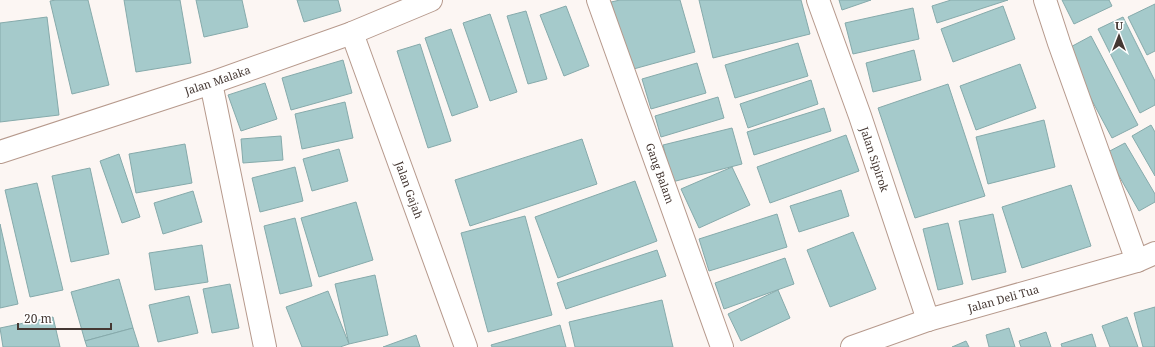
<svg xmlns="http://www.w3.org/2000/svg" width="1155" height="347" font-family="'Noto Serif',serif">
  <rect width="100%" height="100%" fill="#fcf6f3"/>
  <g fill="#a5cacb" stroke="#86aaab">
    <path d="M 56,0 L 88,0 L 109,85 L 72,94 L 50,1 Z"/>
    <path d="M 124,0 L 180,0 L 191,63 L 136,72 Z"/>
    <path d="M 196,0 L 242,0 L 248,27 L 204,37 Z"/>
    <path d="M 297,0 L 338,0 L 341,11 L 304,22 Z"/>
    <path d="M 620,0 L 680,0 L 695,52 L 630,70 L 611,2 Z"/>
    <path d="M 699,0 L 801,0 L 810,34 L 713,58 Z"/>
    <path d="M 839,0 L 871,0 L 842,10 Z"/>
    <path d="M 951,0 L 1008,0 L 937,23 L 932,6 Z"/>
    <path d="M 1062,0 L 1109,0 L 1112,6 L 1074,24 Z"/>
    <path d="M 1155,4 L 1155,51 L 1147,55 L 1128,17 Z"/>
    <path d="M 566,6 L 589,66 L 564,76 L 540,15 Z"/>
    <path d="M 1003,6 L 1015,39 L 953,62 L 941,29 Z"/>
    <path d="M 913,8 L 919,39 L 853,54 L 845,23 Z"/>
    <path d="M 526,11 L 547,79 L 528,84 L 507,16 Z"/>
    <path d="M 490,14 L 517,92 L 490,101 L 463,23 Z"/>
    <path d="M 47,17 L 59,115 L 0,122 L 0,23 Z"/>
    <path d="M 1123,17 L 1155,81 L 1155,105 L 1140,113 L 1098,29 Z"/>
    <path d="M 451,29 L 478,107 L 452,116 L 425,38 Z"/>
    <path d="M 1091,36 L 1138,125 L 1112,138 L 1065,50 Z"/>
    <path d="M 798,43 L 808,76 L 735,98 L 725,65 Z"/>
    <path d="M 420,44 L 451,141 L 428,148 L 397,51 Z"/>
    <path d="M 914,50 L 921,80 L 873,92 L 866,63 Z"/>
    <path d="M 343,60 L 352,93 L 291,110 L 282,78 Z"/>
    <path d="M 697,63 L 706,93 L 651,109 L 642,79 Z"/>
    <path d="M 1020,64 L 1036,108 L 976,130 L 960,86 Z"/>
    <path d="M 811,80 L 818,104 L 748,128 L 740,104 Z"/>
    <path d="M 265,83 L 277,119 L 241,131 L 228,95 Z"/>
    <path d="M 948,84 L 985,196 L 915,218 L 878,108 Z"/>
    <path d="M 718,97 L 724,118 L 661,137 L 655,116 Z"/>
    <path d="M 345,102 L 353,138 L 302,149 L 295,114 Z"/>
    <path d="M 824,108 L 831,131 L 754,155 L 747,132 Z"/>
    <path d="M 1044,120 L 1055,167 L 988,184 L 976,137 Z"/>
    <path d="M 1151,125 L 1155,132 L 1155,176 L 1132,136 Z"/>
    <path d="M 732,128 L 742,164 L 672,182 L 663,145 Z"/>
    <path d="M 846,135 L 859,171 L 770,203 L 757,167 Z"/>
    <path d="M 281,136 L 283,160 L 243,163 L 241,139 Z"/>
    <path d="M 582,139 L 597,184 L 470,226 L 455,180 Z"/>
    <path d="M 1125,143 L 1155,194 L 1155,202 L 1139,211 L 1106,153 Z"/>
    <path d="M 185,144 L 192,183 L 136,193 L 129,154 Z"/>
    <path d="M 339,149 L 348,181 L 312,191 L 303,159 Z"/>
    <path d="M 119,154 L 140,217 L 122,223 L 100,161 Z"/>
    <path d="M 295,167 L 303,201 L 260,212 L 252,178 Z"/>
    <path d="M 732,167 L 750,205 L 699,228 L 681,189 Z"/>
    <path d="M 90,168 L 109,254 L 71,262 L 52,176 Z"/>
    <path d="M 635,181 L 657,241 L 558,278 L 535,217 Z"/>
    <path d="M 37,183 L 63,290 L 30,297 L 5,190 Z"/>
    <path d="M 1071,185 L 1091,246 L 1022,268 L 1002,207 Z"/>
    <path d="M 841,190 L 849,216 L 799,232 L 790,206 Z"/>
    <path d="M 193,191 L 202,222 L 163,234 L 154,203 Z"/>
    <path d="M 356,202 L 373,260 L 319,277 L 301,218 Z"/>
    <path d="M 777,214 L 787,247 L 709,271 L 699,239 Z"/>
    <path d="M 993,214 L 1006,272 L 972,280 L 959,221 Z"/>
    <path d="M 525,216 L 552,315 L 488,332 L 461,233 Z"/>
    <path d="M 295,218 L 312,286 L 280,294 L 264,226 Z"/>
    <path d="M 948,223 L 963,284 L 938,290 L 923,229 Z"/>
    <path d="M 0,224 L 18,304 L 0,308 Z"/>
    <path d="M 853,232 L 876,289 L 830,307 L 807,250 Z"/>
    <path d="M 202,245 L 208,282 L 155,290 L 149,253 Z"/>
    <path d="M 657,250 L 666,276 L 566,309 L 557,283 Z"/>
    <path d="M 785,258 L 794,284 L 724,309 L 715,283 Z"/>
    <path d="M 375,275 L 388,335 L 349,344 L 335,284 Z"/>
    <path d="M 119,279 L 133,328 L 85,341 L 71,292 Z"/>
    <path d="M 230,284 L 239,328 L 212,333 L 203,289 Z"/>
    <path d="M 778,290 L 790,318 L 741,341 L 728,314 Z"/>
    <path d="M 328,291 L 349,344 L 340,347 L 302,347 L 286,307 Z"/>
    <path d="M 189,296 L 198,333 L 158,342 L 149,305 Z"/>
    <path d="M 662,300 L 673,347 L 575,347 L 569,322 Z"/>
    <path d="M 1155,307 L 1155,347 L 1143,347 L 1134,313 Z"/>
    <path d="M 53,317 L 60,347 L 3,347 L 0,328 Z"/>
    <path d="M 1127,317 L 1138,347 L 1110,347 L 1102,326 Z"/>
    <path d="M 560,325 L 566,347 L 492,347 L 491,345 Z"/>
    <path d="M 133,328 L 139,347 L 87,347 L 85,341 Z"/>
    <path d="M 1009,328 L 1015,347 L 989,347 L 986,335 Z"/>
    <path d="M 1046,332 L 1051,347 L 1021,347 L 1019,341 Z"/>
    <path d="M 1092,334 L 1096,347 L 1062,347 L 1061,344 Z"/>
    <path d="M 416,335 L 420,347 L 383,347 Z"/>
    <path d="M 966,341 L 969,347 L 952,347 Z"/>
  </g>
  <g fill="none" stroke-linecap="round" stroke-linejoin="round">
    <g stroke="#b6998c" stroke-width="24">
      <g id="street">
        <path id="s1" d="M 598,0 L 722,347"/>
        <path id="s2" d="M 818,0 L 860,116 L 928,320"/>
        <path d="M 1045,0 L 1059,43 L 1137,261"/>
        <path id="s3" d="M 352,33 L 466,347"/>
        <path d="M 211,83 L 265,347"/>
        <path id="s4" d="M 0,152 L 211,83 L 352,33 L 431,0"/>
        <path id="s5" d="M 852,347 L 928,320 L 1137,261 L 1155,253"/>
      </g>
    </g>
    <use href="#street" stroke="#fff" stroke-width="22"/>
  </g>
  <g text-anchor="middle" stroke-width="3" stroke-linejoin="round" paint-order="stroke">
    <g font-size="11" fill="#453833" stroke="#fff">
      <text dy="4" stroke="none"><textPath href="#s4" startOffset="229">Jalan Malaka</textPath></text>
      <text dy="4" stroke="none"><textPath href="#s2" startOffset="169">Jalan Sipirok</textPath></text>
      <text dy="4" stroke="none"><textPath href="#s1" startOffset="184">Gang Balam</textPath></text>
      <text dy="4" stroke="none"><textPath href="#s3" startOffset="167">Jalan Gajah</textPath></text>
      <text dy="4" stroke="none"><textPath href="#s5" startOffset="159">Jalan Deli Tua</textPath></text>
    </g>
  </g>
  <g transform="translate(1119 36)" stroke="#ffffff" stroke-width="3" paint-order="stroke">
  <path d="M0-3L7 15L0 10L-7 15Z" fill="#453833"/>
  <text y="-6" font-size="11" font-weight="bold" text-anchor="middle" fill="#453833">U</text>
  </g>
  <path d="M18 323v6h93v-6" fill="none" stroke="#453833" stroke-width="2"/>
  <text x="24" y="323" font-size="12" fill="#453833" stroke="#ffffff" stroke-width="3" paint-order="stroke">20 m</text>
</svg>
